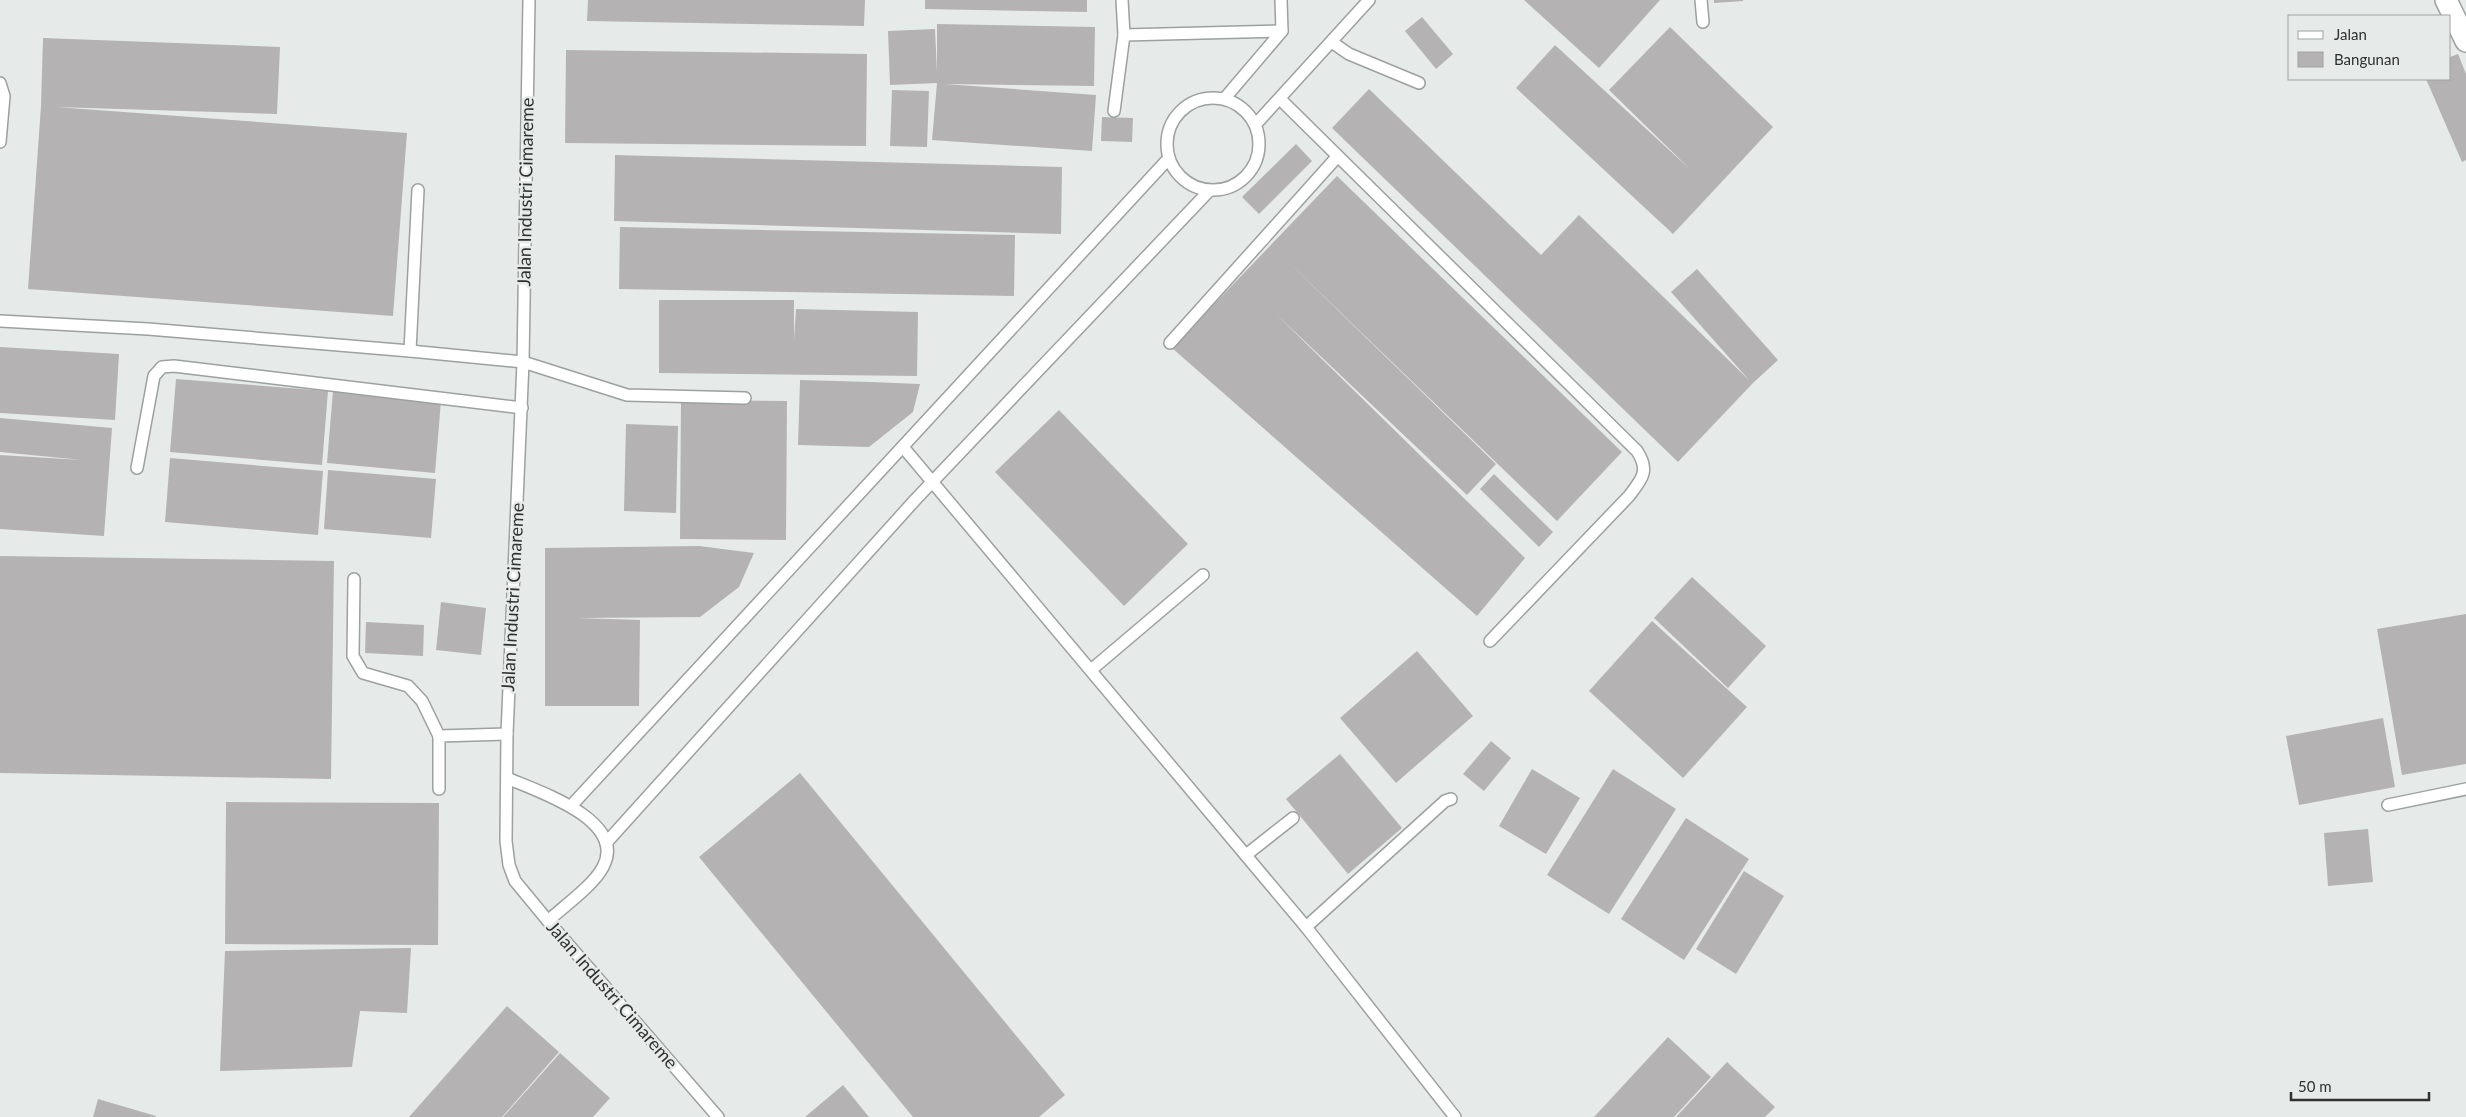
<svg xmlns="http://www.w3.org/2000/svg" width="2466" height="1117" font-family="Lato,sans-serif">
  <rect width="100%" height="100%" fill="#e6ebea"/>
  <g fill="#b5b2b4">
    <path d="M 588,0 L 865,0 L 864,26 L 587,21 Z"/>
    <path d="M 925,0 L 1087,0 L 1087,12 L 925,9 Z"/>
    <path d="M 1524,0 L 1660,0 L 1599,68 Z"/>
    <path d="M 1714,0 L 1743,0 L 1743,1 L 1714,3 Z"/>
    <path d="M 1422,17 L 1453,54 L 1436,69 L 1405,31 Z"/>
    <path d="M 937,24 L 1095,27 L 1094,86 L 945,84 L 1096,95 L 1092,151 L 932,140 L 937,83 L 890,85 L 888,31 L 935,29 L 937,73 Z"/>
    <path d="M 1670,27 L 1773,127 L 1673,234 L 1516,88 L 1555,45 L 1692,171 L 1609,90 Z"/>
    <path d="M 43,38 L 280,47 L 277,114 L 56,107 L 407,133 L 393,316 L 28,289 L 41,106 Z"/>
    <path d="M 566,50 L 867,54 L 866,146 L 565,143 Z"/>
    <path d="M 2458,54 L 2466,74 L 2466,160 L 2462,162 L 2426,79 L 2450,79 L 2450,57 Z"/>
    <path d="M 1369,89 L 1541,255 L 1579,215 L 1749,380 L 1671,292 L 1697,269 L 1778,360 L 1753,383 L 1678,462 L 1332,128 Z"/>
    <path d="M 892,90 L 929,91 L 927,147 L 890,146 Z"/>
    <path d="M 1102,117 L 1133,118 L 1132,142 L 1101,141 Z"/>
    <path d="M 1296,144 L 1312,161 L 1259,214 L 1242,197 Z"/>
    <path d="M 615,155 L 1062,167 L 1061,234 L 614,221 Z"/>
    <path d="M 1337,176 L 1622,452 L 1557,521 L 1282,256 L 1496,464 L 1467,495 L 1275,313 L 1525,558 L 1477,616 L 1172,348 Z"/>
    <path d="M 620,227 L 1015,235 L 1014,296 L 619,289 Z"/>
    <path d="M 659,300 L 794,300 L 794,340 L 796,309 L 918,312 L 917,376 L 659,373 Z"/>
    <path d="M 0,347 L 119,354 L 115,420 L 0,413 Z"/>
    <path d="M 176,379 L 328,391 L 322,465 L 170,452 Z"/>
    <path d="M 800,380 L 871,382 L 920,384 L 913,412 L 869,447 L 798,445 Z"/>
    <path d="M 333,391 L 441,401 L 435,473 L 327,463 Z"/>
    <path d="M 681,400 L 787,401 L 786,540 L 680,539 Z"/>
    <path d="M 1059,410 L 1188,544 L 1124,606 L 995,472 Z"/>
    <path d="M 0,418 L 112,428 L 104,536 L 0,529 L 0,455 L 82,460 L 0,452 Z"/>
    <path d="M 626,424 L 678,426 L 676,513 L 624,511 Z"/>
    <path d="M 170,458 L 323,471 L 318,535 L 165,522 Z"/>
    <path d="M 328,470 L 436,479 L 431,538 L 324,529 Z"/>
    <path d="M 1494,474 L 1553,532 L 1539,547 L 1480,489 Z"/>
    <path d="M 699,546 L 754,553 L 739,587 L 700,617 L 577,618 L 640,620 L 639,706 L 545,706 L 545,548 Z"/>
    <path d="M 0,556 L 334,561 L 331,779 L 0,773 Z"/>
    <path d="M 1692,577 L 1766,646 L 1728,688 L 1654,618 Z"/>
    <path d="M 441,602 L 486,608 L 481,655 L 436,650 Z"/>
    <path d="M 2466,614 L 2466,764 L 2402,775 L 2377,629 Z"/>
    <path d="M 1652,621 L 1747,707 L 1683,778 L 1589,691 Z"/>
    <path d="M 366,622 L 424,625 L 423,656 L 365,653 Z"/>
    <path d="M 1417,651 L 1473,716 L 1396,783 L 1340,718 Z"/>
    <path d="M 2383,718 L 2395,787 L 2299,805 L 2286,736 Z"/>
    <path d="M 1491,741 L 1511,758 L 1484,791 L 1463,774 Z"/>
    <path d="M 1340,754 L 1402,828 L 1348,874 L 1286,799 Z"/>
    <path d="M 1532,769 L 1580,798 L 1546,854 L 1499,826 Z"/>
    <path d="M 1613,769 L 1676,809 L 1609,914 L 1547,875 Z"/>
    <path d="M 800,773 L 1065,1095 L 1039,1117 L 913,1117 L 699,857 Z"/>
    <path d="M 226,802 L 439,803 L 438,945 L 225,944 Z"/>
    <path d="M 1686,818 L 1749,859 L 1684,960 L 1621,919 Z"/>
    <path d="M 2368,829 L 2373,882 L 2328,886 L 2324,833 Z"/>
    <path d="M 1744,871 L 1784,896 L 1736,974 L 1696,949 Z"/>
    <path d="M 411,948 L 407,1013 L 360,1011 L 352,1067 L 220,1071 L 225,951 Z"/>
    <path d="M 507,1006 L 559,1052 L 502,1117 L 409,1117 Z"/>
    <path d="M 1668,1037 L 1711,1077 L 1674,1117 L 1594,1117 Z"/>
    <path d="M 560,1053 L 610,1098 L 593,1117 L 503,1117 Z"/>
    <path d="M 1727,1062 L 1775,1107 L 1765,1117 L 1676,1117 Z"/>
    <path d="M 843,1085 L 869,1117 L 805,1117 Z"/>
    <path d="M 98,1099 L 156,1116 L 156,1117 L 93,1117 Z"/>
  </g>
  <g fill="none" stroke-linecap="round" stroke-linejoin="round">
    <g stroke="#9ca0a0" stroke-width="14">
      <g id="lane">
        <path d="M 529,0 L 523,362 L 507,734 L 506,841 L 509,865 L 515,881 L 548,921 L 718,1117"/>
        <path d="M 1122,0 L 1124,35"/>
        <path d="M 1701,0 L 1703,22"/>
        <path d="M 1333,43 L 1349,54 L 1419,83"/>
        <path d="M 0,83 L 4,96 L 0,142"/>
        <circle cx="1213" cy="144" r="46"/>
        <path d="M 1225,98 L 1282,31 L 1281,0"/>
        <path d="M 1280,99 L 1637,451 C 1650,471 1642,479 1629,496 L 1490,641"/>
        <path d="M 1114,111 L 1124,35 L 1282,31"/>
        <path d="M 1256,124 L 1369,0"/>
        <path d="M 0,321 L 148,329 L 410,351 L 523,362 L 627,395 L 745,398"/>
        <path d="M 1170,343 L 1337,157"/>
        <path d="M 410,351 L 418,190"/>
        <path d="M 903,447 L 1306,927 L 1455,1117"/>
        <path d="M 137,468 L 154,376 L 162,367 L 174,366 L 522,408"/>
        <path d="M 354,579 L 353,656 L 363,673 L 408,686 L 422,701 L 439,736"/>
        <path d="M 1091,670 L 1203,575"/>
        <path d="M 507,778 C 537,791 628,820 603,867 C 593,886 564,906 548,921"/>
        <path d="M 439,789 L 439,736 L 507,734"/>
        <path d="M 2388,805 L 2466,789"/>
        <path d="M 571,806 L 1169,158"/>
        <path d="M 606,843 L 915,500 L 1209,191"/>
        <path d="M 1246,855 L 1293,818"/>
        <path d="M 1306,927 L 1445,801 L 1451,799"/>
      </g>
    </g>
    <g stroke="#9ca0a0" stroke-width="24">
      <path id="street" d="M 2446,0 L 2466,41"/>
    </g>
    <use href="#lane" stroke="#fff" stroke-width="11"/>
    <use href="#street" stroke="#fff" stroke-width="21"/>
  </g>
  <g text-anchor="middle" stroke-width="5" stroke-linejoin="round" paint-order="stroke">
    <g font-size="18" fill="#2f3131" stroke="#e6ebea">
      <text transform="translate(526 192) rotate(-89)" y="6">Jalan Industri Cimareme</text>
      <text transform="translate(513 597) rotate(-87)" y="6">Jalan Industri Cimareme</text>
      <text transform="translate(612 995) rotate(49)" y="6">Jalan Industri Cimareme</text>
    </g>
  </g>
  <rect x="2288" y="15" width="162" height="65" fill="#e6ebea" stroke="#9da1a0"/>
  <rect x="2298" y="31" width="25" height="8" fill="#ffffff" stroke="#9da1a0"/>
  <text x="2334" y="40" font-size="15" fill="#2f3131">Jalan</text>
  <rect x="2298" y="52" width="25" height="15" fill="#b5b2b4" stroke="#9da1a0"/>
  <text x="2334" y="65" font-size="15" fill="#2f3131">Bangunan</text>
  <path d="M2291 1092v8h138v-8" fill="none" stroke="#2f3131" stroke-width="2.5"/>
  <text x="2298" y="1092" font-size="15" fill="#2f3131" stroke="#e6ebea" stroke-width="4" paint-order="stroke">50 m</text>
</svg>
